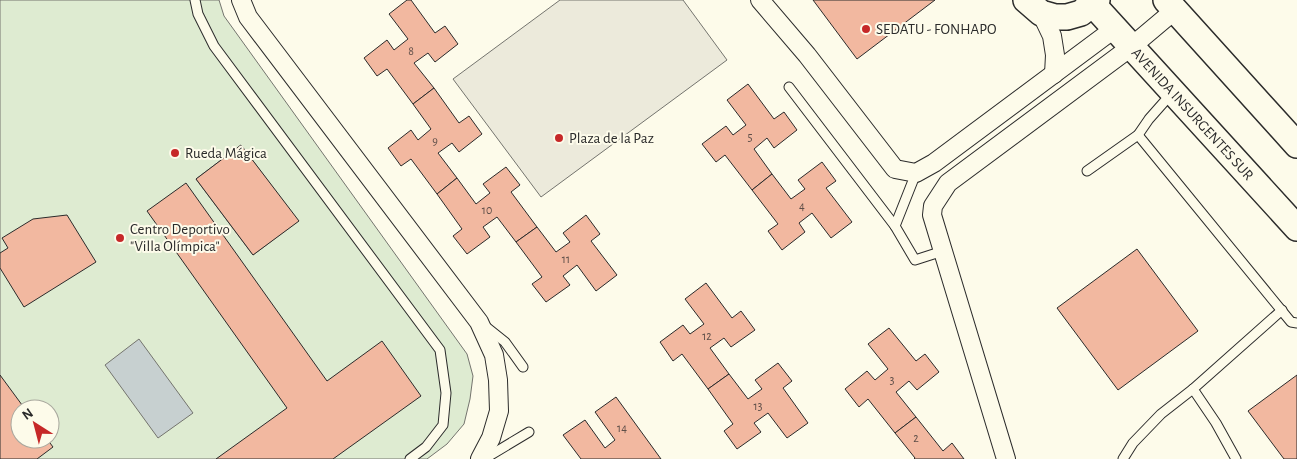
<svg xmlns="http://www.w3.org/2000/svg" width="1297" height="459" font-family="'Alegreya Sans',sans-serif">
  <rect width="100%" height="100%" fill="#fdfbea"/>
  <path fill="#deebd1" stroke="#74746e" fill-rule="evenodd" d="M 0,0 L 219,0 L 224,16 L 467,354 L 473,376 L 470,399 L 464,424 L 447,444 L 427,459 L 0,459 ZM 241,145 L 298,221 L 253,255 L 196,179 ZM 20,409 L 50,409 L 50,439 L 20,439 Z"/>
  <path fill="#eceadb" stroke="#74746e" d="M 560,0 L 683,0 L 727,60 L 541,197 L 453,79 Z"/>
  <path fill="#c7d0d0" stroke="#74746e" d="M 139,339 L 193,413 L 158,438 L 105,365 Z"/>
  <g fill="#f2b8a0" stroke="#2b2b2b">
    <path d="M 407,0 L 411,0 L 435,33 L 445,26 L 458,44 L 435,62 L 428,53 L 414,63 L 434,88 L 413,104 L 387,69 L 377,76 L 364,58 L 387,40 L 394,50 L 408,39 L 389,14 Z"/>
    <path d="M 813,0 L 935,0 L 857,59 Z"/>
    <path d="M 748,84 L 774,119 L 784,112 L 797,130 L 774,148 L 767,138 L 754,149 L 772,174 L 752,190 L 725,155 L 716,162 L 702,144 L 726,126 L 733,135 L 746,125 L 727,100 Z"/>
    <path d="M 434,88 L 459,123 L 469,116 L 482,134 L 459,152 L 452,143 L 438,153 L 457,178 L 437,194 L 411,159 L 401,166 L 388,148 L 411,130 L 418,140 L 431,129 L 413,104 Z"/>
    <path d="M 241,145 L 299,221 L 253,255 L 196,179 Z"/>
    <path d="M 822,162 L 836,181 L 826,188 L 852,222 L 831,238 L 812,213 L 799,223 L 805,232 L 782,250 L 768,231 L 778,224 L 752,190 L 772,174 L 791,199 L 805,189 L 798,180 Z"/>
    <path d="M 506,167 L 520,185 L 511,192 L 537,227 L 516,242 L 497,217 L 483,227 L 490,237 L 467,254 L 453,236 L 462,229 L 437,194 L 457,178 L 476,204 L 490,193 L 483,184 Z"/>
    <path d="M 186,183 L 327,381 L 382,341 L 421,396 L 333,459 L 216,459 L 287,408 L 147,211 Z"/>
    <path d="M 67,215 L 96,262 L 24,307 L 0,268 L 0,253 L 8,248 L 2,238 L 33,219 Z"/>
    <path d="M 586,215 L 600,234 L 591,241 L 617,275 L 596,291 L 577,265 L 563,276 L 570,285 L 546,302 L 532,284 L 542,277 L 516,242 L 537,227 L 556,252 L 570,242 L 563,233 Z"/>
    <path d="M 1137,249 L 1198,331 L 1118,390 L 1057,308 Z"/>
    <path d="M 706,283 L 732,318 L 741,311 L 755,330 L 731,347 L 724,338 L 710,348 L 729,374 L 708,389 L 682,354 L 673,361 L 660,342 L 683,325 L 690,334 L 704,324 L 685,299 Z"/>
    <path d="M 889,328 L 916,361 L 925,354 L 939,372 L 917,390 L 909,381 L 896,392 L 916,417 L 895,433 L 868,399 L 859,407 L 845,389 L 867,371 L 875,380 L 888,369 L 868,344 Z"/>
    <path d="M 778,363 L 792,381 L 783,388 L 808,423 L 787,438 L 768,413 L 754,423 L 761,432 L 737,449 L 724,431 L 733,424 L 708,389 L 729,374 L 748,399 L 762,389 L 755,380 Z"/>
    <path d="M 0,375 L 25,409 L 20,409 L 20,439 L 47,439 L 53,447 L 37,459 L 0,459 Z"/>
    <path d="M 1297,375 L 1297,459 L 1284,459 L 1248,411 Z"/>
    <path d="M 616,397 L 661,459 L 581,459 L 563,435 L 585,420 L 605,448 L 615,440 L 595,412 Z"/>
    <path d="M 916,417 L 943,451 L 952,443 L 964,459 L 914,459 L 915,458 L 895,433 Z"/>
  </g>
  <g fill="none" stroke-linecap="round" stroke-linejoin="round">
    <g stroke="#2b2b2b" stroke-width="11">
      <g id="service">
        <path d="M 195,0 L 198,14 L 214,46 L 440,350 L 446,393 L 443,425 L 426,447 L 410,459"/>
        <path d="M 789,87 L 895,226 L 915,260 L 943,251"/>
        <path d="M 1138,135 L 1291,322 L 1297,323"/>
        <path d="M 1087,171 L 1138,135 L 1149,119 L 1172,93"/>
        <path d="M 895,226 L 916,173"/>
        <path d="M 485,326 L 505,342 L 523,367"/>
        <path d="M 1193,389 L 1216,423 L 1236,459"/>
        <path d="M 484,459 L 529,432"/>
        <path d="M 1123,459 L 1133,443 L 1161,414 L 1193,389 L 1282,310"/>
      </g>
    </g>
    <g stroke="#2b2b2b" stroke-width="20">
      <g id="minor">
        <path d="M 241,0 L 248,17 L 479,322 L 494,355 L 498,380 L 499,411 L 491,438 L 480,459"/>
        <path d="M 760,0 L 807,55 L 895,169 L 916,173 L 934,163 L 1114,29"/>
        <path d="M 1041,13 L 1052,36 L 1055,55 L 1054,74"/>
        <path d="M 1006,459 L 932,215 L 933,206 L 948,183 L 1131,47 L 1175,10"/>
      </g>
    </g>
    <g stroke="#2b2b2b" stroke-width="28">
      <g id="secondary">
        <path d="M 1026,0 L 1041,13 L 1055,17 L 1067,17 L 1081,13 L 1097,0"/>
        <path id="s1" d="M 1089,0 L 1297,228"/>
        <path d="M 1166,0 L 1297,145"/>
      </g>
    </g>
    <use href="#service" stroke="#fdfbea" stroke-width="9"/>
    <use href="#minor" stroke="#fdfbea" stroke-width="18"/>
    <use href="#secondary" stroke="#fdfbea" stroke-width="25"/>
  </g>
  <g fill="#c62828" stroke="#fdfbea" stroke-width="2">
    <circle cx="866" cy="29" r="5"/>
    <circle cx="559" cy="138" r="5"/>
    <circle cx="175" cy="153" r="5"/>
    <circle cx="120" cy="238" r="5"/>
  </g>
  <g text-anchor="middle" stroke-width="4" stroke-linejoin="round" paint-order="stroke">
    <g font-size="12" fill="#5d4e48">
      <text x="411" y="55">8</text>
      <text x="750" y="141">5</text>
      <text x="435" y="145">9</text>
      <text x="802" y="210">4</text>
      <text x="487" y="214">10</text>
      <text x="566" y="263">11</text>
      <text x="707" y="340">12</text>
      <text x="892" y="384">3</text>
      <text x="758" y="410">13</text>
      <text x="622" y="432">14</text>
      <text x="916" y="442">2</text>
    </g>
    <g font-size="15" fill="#2b2b2b" stroke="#fdfbea" text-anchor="start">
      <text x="876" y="34">SEDATU - FONHAPO</text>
      <text x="569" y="143">Plaza de la Paz</text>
      <text x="185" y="158">Rueda Mágica</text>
      <text x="130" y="234">Centro Deportivo<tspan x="130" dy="17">"Villa Olímpica"</tspan></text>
    </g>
    <g font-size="15" fill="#2b2b2b" stroke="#fdfbea">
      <text dy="5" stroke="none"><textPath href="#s1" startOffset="154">AVENIDA INSURGENTES SUR</textPath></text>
    </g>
  </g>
  <g transform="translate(35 424) rotate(324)"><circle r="24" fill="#fdfbea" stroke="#a9a89e"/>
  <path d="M0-4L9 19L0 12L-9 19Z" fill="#c62828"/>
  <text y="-8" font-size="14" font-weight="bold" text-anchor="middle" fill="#2b2b2b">N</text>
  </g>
</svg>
